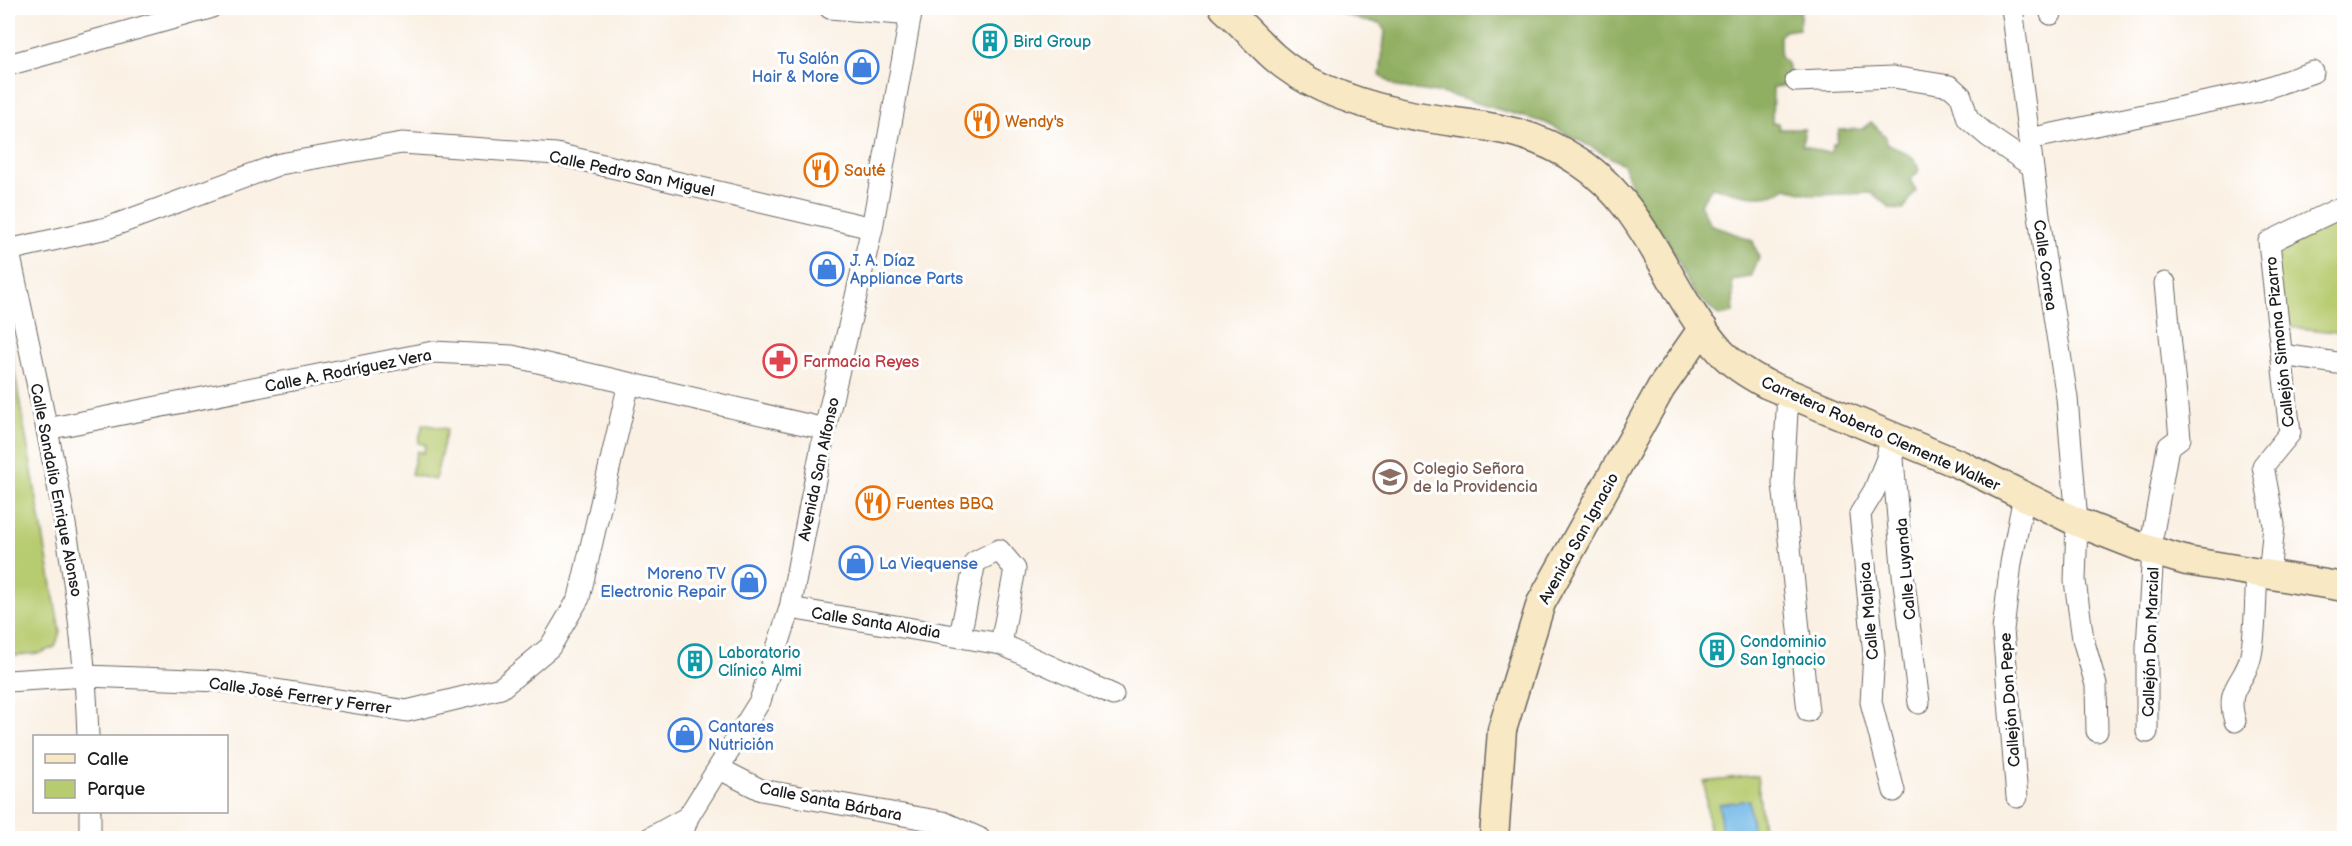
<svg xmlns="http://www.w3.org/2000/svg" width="2352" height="846" font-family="'Balsamiq Sans',sans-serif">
  <rect width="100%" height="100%" fill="#fff"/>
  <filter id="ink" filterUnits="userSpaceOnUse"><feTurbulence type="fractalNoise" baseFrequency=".0167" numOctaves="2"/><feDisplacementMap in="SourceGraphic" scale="12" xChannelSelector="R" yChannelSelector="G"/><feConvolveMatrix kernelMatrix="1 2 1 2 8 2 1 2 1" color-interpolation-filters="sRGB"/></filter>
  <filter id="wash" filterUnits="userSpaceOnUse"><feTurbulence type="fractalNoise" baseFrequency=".008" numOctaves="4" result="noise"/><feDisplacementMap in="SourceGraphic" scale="24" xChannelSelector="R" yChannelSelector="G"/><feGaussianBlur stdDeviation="1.35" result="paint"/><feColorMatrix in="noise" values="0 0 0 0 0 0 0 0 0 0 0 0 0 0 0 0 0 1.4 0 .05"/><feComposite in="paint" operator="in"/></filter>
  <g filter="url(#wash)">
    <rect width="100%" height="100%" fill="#faf0e3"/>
    <g fill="#b7cb6f" stroke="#6a7446" stroke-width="1.5">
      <path d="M 2344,211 L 2344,333 L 2280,326 L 2273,245 Z"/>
      <path d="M 8,334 L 60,632 L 55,647 L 40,653 L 8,656 Z"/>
      <path d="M 423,424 L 447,429 L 435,480 L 411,474 L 417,451 L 423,453 L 426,445 L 418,443 Z"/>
      <path d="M 1757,776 L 1764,838 L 1710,838 L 1704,782 Z"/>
    </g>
    <path fill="#91af62" stroke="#56663f" stroke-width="1.5" d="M 1327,8 L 1801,8 L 1799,29 L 1784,31 L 1780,36 L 1780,57 L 1786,62 L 1792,78 L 1783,86 L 1773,87 L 1772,123 L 1778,123 L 1779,129 L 1805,129 L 1802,145 L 1830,154 L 1833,144 L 1836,144 L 1839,130 L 1862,129 L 1871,122 L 1886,137 L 1886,143 C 1898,149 1918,156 1919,171 L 1910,180 L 1916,190 L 1903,210 L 1891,209 L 1872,193 L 1813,195 L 1786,188 C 1765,204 1735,192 1712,187 L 1700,204 L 1710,224 L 1753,241 L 1759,258 L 1751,277 L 1732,280 L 1734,313 L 1719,316 L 1694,293 L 1665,236 L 1628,209 L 1631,186 L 1623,164 L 1546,123 L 1445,94 L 1397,87 L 1380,76 L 1385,31 L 1380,23 L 1363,21 Z"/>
    <path fill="#6db5e5" stroke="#446880" stroke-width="1.5" d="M 1749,800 L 1753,838 L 1722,838 L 1719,804 Z"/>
  </g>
  <g filter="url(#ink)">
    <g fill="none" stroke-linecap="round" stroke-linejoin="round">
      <g stroke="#6a6662" stroke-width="23">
        <g id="street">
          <path d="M 830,8 L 911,15"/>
          <path d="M 2012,8 L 2044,253 L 2067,398 L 2077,522 L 2075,581 L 2083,639 L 2096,685 L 2097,731"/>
          <path d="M 2051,8 L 2051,14"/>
          <path d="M 8,65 L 210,8"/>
          <path d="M 1796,81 L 1893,77 L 1950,86 L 1961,96 L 1968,119 L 1988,136 L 2032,166"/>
          <path d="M 2029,139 L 2254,92 L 2313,72"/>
          <path d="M 8,247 C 42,409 83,570 88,736"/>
          <path d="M 8,250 L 107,228 L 280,164 L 402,143 L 556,154 L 872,228"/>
          <path d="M 2282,355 L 2344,364"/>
          <path d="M 1788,393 L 1783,484 L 1808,711"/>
          <path d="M 47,429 L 433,352 L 512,356 L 825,429"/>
          <path d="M 1891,435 L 1887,458 L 1874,491 L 1860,514 L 1874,655 L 1871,702 L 1894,791"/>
          <path d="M 1892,447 L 1902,566 L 1919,703"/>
          <path d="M 2146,549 L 2153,533 L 2168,447 L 2180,438 L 2165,283"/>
          <path d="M 2269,576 L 2274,525 L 2263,466 L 2290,433 L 2269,242 L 2344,206"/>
          <path d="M 790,608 L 1001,644 L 1113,695"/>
          <path d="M 960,636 L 975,562 L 999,550 L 1015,569 L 1001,644"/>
          <path d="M 8,681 L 86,676 L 219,681 L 407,711 L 501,688 L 550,647 L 579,598 L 629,383"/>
          <path d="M 2235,721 C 2224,686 2246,683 2251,655 C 2256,629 2255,601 2257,574"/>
          <path d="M 2147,732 L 2147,647 L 2153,551"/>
          <path d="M 720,769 L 761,790 L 943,822 L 979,838"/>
          <path d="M 2017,797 L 2003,630 L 2011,563 L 2024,496"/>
          <path d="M 90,812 L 90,838"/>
          <path d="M 650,838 L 688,817"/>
          <path d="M 681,838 L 688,817 L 760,701 L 790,608 L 825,429 L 872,228 L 912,8"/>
        </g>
      </g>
      <g stroke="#6a6662" stroke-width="31">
        <g id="secondary">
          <path d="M 1224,8 C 1241,23 1256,40 1273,56 C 1305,85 1353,102 1396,112 C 1465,128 1514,119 1578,161 C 1648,206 1668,293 1721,352 C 1734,366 1749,375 1766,384 L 1961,465 L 2077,522 L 2146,549 L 2187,561 L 2344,587"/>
          <path d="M 1494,838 L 1502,730 L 1541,603 L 1661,388 L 1703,328"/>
        </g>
      </g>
      <use href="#street" stroke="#fff" stroke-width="21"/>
      <use href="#secondary" stroke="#f8e8c3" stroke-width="28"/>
    </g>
  </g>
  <defs>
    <g id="building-ring" transform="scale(1.725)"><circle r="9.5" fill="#fff" stroke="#0f9aa8" stroke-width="1.5"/><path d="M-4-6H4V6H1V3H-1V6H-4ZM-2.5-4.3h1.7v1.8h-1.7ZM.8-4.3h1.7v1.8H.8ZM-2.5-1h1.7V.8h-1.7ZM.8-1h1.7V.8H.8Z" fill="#0f9aa8"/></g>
    <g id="shop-ring" transform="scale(1.725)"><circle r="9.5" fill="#fff" stroke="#3f7fe0" stroke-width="1.5"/><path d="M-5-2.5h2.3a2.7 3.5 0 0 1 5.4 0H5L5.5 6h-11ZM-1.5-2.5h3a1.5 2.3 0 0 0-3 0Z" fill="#3f7fe0"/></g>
    <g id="restaurant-ring" transform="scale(1.725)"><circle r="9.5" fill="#fff" stroke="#e8710a" stroke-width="1.5"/><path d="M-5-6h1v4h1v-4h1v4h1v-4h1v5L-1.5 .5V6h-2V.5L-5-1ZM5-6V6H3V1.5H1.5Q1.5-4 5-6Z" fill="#e8710a"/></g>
    <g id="pharmacy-ring" transform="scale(1.725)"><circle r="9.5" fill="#fff" stroke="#e0444e" stroke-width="1.5"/><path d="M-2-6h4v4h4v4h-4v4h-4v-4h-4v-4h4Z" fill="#e0444e"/></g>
    <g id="school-ring" transform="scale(1.725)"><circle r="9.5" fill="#fff" stroke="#8d6e63" stroke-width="1.5"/><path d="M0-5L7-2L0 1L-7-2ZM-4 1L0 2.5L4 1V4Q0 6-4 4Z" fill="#8d6e63"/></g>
  </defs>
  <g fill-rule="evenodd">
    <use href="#building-ring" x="990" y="41"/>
    <use href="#shop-ring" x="862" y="67"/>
    <use href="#restaurant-ring" x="982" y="121"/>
    <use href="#restaurant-ring" x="821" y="170"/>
    <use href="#shop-ring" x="827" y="269"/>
    <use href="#pharmacy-ring" x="780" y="361"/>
    <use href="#school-ring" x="1390" y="477"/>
    <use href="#restaurant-ring" x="873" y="503"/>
    <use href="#shop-ring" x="856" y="563"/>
    <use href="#shop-ring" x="749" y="582"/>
    <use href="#building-ring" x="1717" y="650"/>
    <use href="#building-ring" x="695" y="661"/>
    <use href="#shop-ring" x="685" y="735"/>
  </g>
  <g text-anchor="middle" stroke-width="6" stroke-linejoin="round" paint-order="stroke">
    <g font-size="16" fill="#0d838f" stroke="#fff" text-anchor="start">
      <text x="1013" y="47">Bird Group</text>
      <text x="1740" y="647">Condominio<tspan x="1740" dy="18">San Ignacio</tspan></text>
      <text x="718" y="658">Laboratorio<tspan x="718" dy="18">Clínico Almi</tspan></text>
    </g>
    <g font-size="16" fill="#366cbe" stroke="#fff" text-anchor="start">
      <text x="839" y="64" text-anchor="end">Tu Salón<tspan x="839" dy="18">Hair &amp; More</tspan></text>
      <text x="850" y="266">J. A. Díaz<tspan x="850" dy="18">Appliance Parts</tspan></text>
      <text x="879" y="569">La Viequense</text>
      <text x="726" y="579" text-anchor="end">Moreno TV<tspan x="726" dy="18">Electronic Repair</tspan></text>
      <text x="708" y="732">Cantares<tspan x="708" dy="18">Nutrición</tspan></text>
    </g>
    <g font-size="16" fill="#c56008" stroke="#fff" text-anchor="start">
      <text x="1005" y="127">Wendy's</text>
      <text x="844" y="176">Sauté</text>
      <text x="896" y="509">Fuentes BBQ</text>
    </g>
    <g font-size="16" fill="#1c1c1c" stroke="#fff">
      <text transform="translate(632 173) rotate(12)" y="6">Calle Pedro San Miguel</text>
      <text transform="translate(2046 265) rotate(82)" y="6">Calle Correa</text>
      <text transform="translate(2279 342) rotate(-96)" y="6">Callejón Simona Pizarro</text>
      <text transform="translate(348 370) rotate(-11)" y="6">Calle A. Rodríguez Vera</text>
      <text transform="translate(1881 433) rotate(24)" y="6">Carretera Roberto Clemente Walker</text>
      <text transform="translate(818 469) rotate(-78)" y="6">Avenida San Alfonso</text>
      <text transform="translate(57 490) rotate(79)" y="6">Calle Sandalio Enrique Alonso</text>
      <text transform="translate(1578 538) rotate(-61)" y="6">Avenida San Ignacio</text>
      <text transform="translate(1905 569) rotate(-95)" y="6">Calle Luyanda</text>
      <text transform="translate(1868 611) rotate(-95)" y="6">Calle Malpica</text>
      <text transform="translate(876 622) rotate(9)" y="6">Calle Santa Alodia</text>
      <text transform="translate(2150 642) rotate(-88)" y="6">Callejón Don Marcial</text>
      <text transform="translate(300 695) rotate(8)" y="6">Calle José Ferrer y Ferrer</text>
      <text transform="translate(2009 700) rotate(-94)" y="6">Callejón Don Pepe</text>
      <text transform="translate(831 801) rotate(11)" y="6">Calle Santa Bárbara</text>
    </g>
    <g font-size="16" fill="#be3a42" stroke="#fff" text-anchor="start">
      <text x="803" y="367">Farmacia Reyes</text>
    </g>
    <g font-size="16" fill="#785e54" stroke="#fff" text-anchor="start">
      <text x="1413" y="474">Colegio Señora<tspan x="1413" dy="18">de la Providencia</tspan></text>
    </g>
  </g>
  <rect width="2352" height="846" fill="none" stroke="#fff" stroke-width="30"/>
  <rect x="33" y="735" width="195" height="78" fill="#ffffff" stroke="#a4a4a4" stroke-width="1.5"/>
  <rect x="45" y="754" width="30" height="9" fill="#f8e8c3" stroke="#a4a4a4" stroke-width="1.5"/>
  <text x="87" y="765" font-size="18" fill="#1c1c1c">Calle</text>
  <rect x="45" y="780" width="30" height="18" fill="#b7cb6f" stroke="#a4a4a4" stroke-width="1.5"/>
  <text x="87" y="795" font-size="18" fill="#1c1c1c">Parque</text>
</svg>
